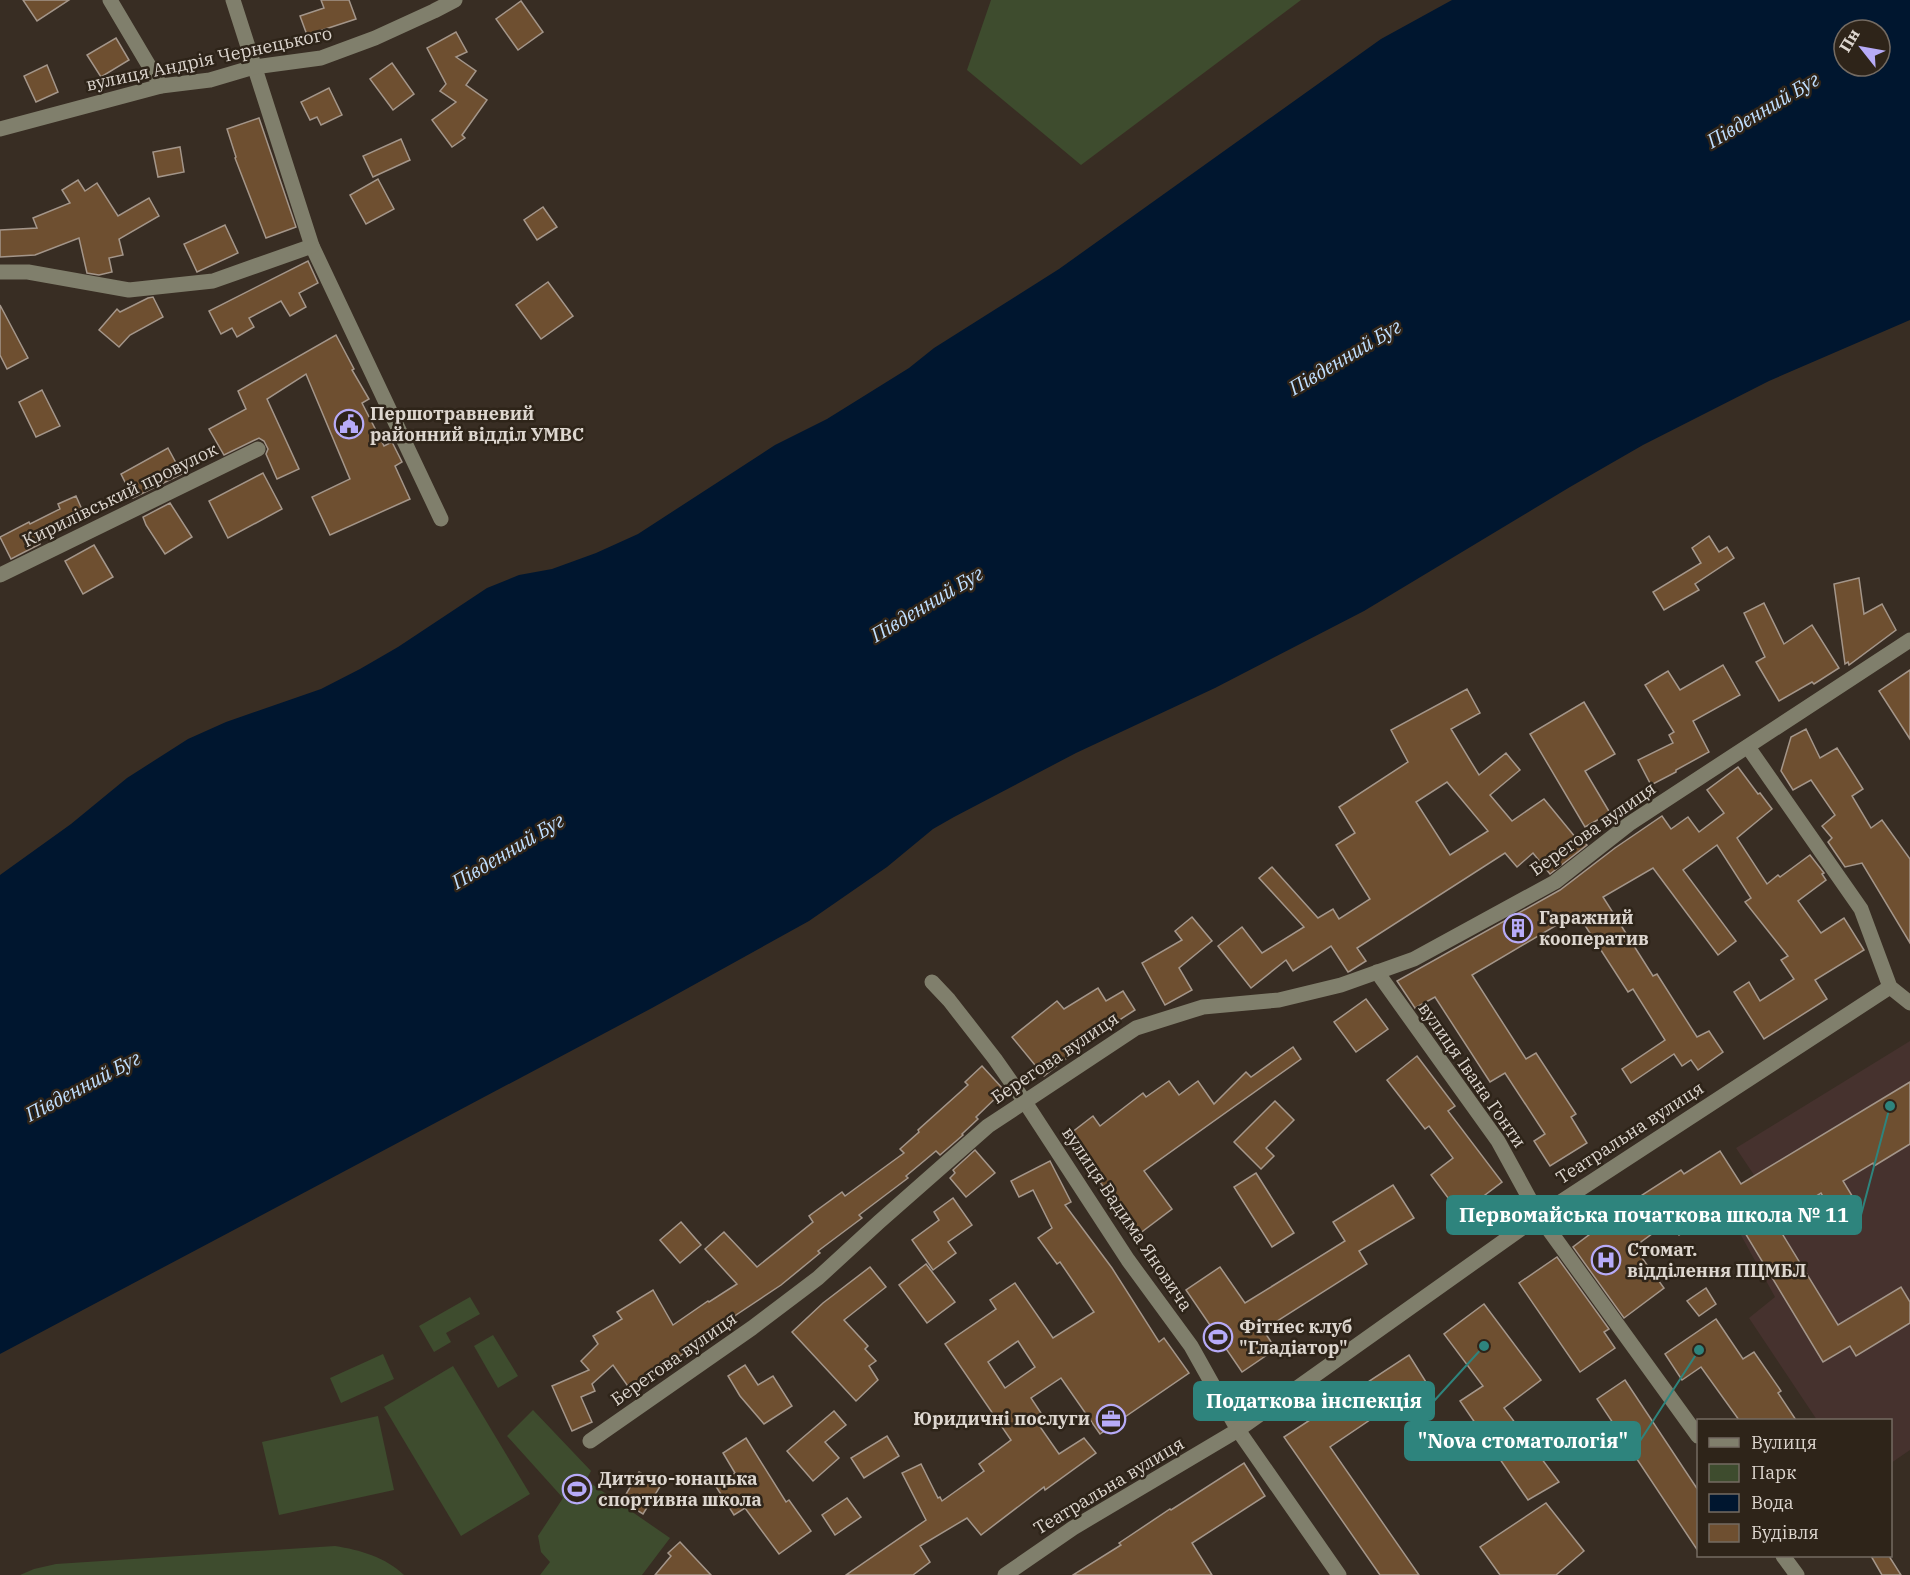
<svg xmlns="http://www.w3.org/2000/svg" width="1910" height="1575" font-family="'IBM Plex Serif',serif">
  <rect width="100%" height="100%" fill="#382d23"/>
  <path fill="#46322e" d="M 1910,1041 L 1910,1450 L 1891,1463 L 1890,1420 L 1817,1420 L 1749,1318 L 1775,1297 L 1726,1208 L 1728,1204 L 1760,1184 L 1736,1148 Z"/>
  <g fill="#3e4c2e">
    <path d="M 991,0 L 1301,0 L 1081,165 L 967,70 Z"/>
    <path d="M 470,1297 L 480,1314 L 446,1333 L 451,1342 L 434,1352 L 419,1326 Z"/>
    <path d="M 493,1335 L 518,1376 L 498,1388 L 474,1346 Z"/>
    <path d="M 383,1354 L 394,1379 L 341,1403 L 330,1378 Z"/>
    <path d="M 453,1366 L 530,1494 L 461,1536 L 384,1407 Z"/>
    <path d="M 533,1410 L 591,1471 L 586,1480 L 670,1538 L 642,1575 L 540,1575 L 550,1562 L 541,1552 L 538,1536 L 563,1498 L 507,1436 Z"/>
    <path d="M 378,1416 L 394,1490 L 279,1515 L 262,1442 Z"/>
    <path d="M 335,1546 C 360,1550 385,1557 404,1575 L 20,1575 L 34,1569 L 56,1564 Z"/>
  </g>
  <path fill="#00162f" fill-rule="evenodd" d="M 1452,0 L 1910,0 L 1910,320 L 1769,381 L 1643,445 L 1570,487 L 1364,611 L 1215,688 L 1076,753 L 954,817 L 933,829 L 887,867 L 809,921 L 652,1008 L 0,1354 L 0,875 L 71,824 L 127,778 L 188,739 L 226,722 L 321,689 L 360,669 L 398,647 L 487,588 L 519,575 L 552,569 L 596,553 L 638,534 L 775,445 L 827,419 L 909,368 L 934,348 L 1059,269 L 1381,39 ZM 1844,30 L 1880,30 L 1880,66 L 1844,66 Z"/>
  <g fill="#6e4f30" stroke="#a4968a" stroke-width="1.5" fill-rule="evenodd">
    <path d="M 23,0 L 69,0 L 37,21 Z"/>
    <path d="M 321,0 L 349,0 L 356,19 L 307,35 L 300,16 L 324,8 Z"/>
    <path d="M 521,1 L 543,32 L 518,50 L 496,19 Z"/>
    <path d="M 456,32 L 467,52 L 456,57 L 476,71 L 466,85 L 487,100 L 462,135 L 465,138 L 452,147 L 432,120 L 456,102 L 440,91 L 446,84 L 427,48 Z"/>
    <path d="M 116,38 L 129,60 L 101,77 L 87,55 Z"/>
    <path d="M 392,63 L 414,94 L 393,110 L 370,79 Z"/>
    <path d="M 47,65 L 58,92 L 36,102 L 24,76 Z"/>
    <path d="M 329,88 L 342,115 L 321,125 L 317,117 L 310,120 L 301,102 Z"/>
    <path d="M 259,118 L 296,227 L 266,238 L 235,158 L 236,157 L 227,129 Z"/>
    <path d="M 401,139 L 410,160 L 373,177 L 363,156 Z"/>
    <path d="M 180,147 L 184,172 L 158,177 L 153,152 Z"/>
    <path d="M 378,179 L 394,209 L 366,224 L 350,195 Z"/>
    <path d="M 78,180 L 85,191 L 97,183 L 118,216 L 149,198 L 159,216 L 119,239 L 123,255 L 109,258 L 112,272 L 99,275 L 87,273 L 79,238 L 35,255 L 0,257 L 0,230 L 37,228 L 33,218 L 70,203 L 62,190 Z"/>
    <path d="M 543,207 L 557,227 L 537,240 L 524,220 Z"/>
    <path d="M 225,225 L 238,253 L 197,272 L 184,244 Z"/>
    <path d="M 308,261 L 318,283 L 299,293 L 306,307 L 290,316 L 281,301 L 249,318 L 254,327 L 237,337 L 232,328 L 221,334 L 209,311 Z"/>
    <path d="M 548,282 L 573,316 L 541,339 L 516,305 Z"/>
    <path d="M 153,297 L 163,317 L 130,335 L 119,347 L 99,330 L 117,309 L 120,312 L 148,298 Z"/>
    <path d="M 0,305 L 28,358 L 7,369 L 0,355 Z"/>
    <path d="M 336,335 L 354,369 L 352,370 L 369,399 L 362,403 L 384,446 L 392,442 L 402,462 L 395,466 L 410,499 L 330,535 L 312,497 L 350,479 L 306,374 L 267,399 L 299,469 L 277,479 L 266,454 L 268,449 L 264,441 L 259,438 L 224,455 L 209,429 L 246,409 L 238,391 Z"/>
    <path d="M 42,390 L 60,426 L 36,437 L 19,402 Z"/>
    <path d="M 168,448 L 182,474 L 133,498 L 121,474 Z"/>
    <path d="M 263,473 L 282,509 L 228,538 L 209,501 Z"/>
    <path d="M 76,496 L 84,514 L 84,520 L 39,540 L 40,544 L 11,559 L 0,537 L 29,522 L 30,524 L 60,509 L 58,504 Z"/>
    <path d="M 170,503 L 192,537 L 165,554 L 146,525 L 143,517 Z"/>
    <path d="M 1709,536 L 1719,552 L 1727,547 L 1734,558 L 1695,584 L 1699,590 L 1664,610 L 1653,592 L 1701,563 L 1692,548 Z"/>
    <path d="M 94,545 L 113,577 L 83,594 L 65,561 Z"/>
    <path d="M 1859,578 L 1864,614 L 1882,604 L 1896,630 L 1849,665 L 1848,662 L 1845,664 L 1834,584 Z"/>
    <path d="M 1764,603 L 1784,644 L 1812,625 L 1839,668 L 1814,684 L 1812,682 L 1779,701 L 1756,662 L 1765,657 L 1744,613 Z"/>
    <path d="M 1723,665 L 1740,695 L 1693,721 L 1709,752 L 1676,770 L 1676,772 L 1651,785 L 1638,760 L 1673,743 L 1669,735 L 1674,732 L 1645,685 L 1668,671 L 1680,690 Z"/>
    <path d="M 1910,670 L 1910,739 L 1879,691 Z"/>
    <path d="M 1467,689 L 1480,713 L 1451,729 L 1479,775 L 1506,753 L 1520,770 L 1490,795 L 1512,821 L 1544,799 L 1576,838 L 1580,835 L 1587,845 L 1550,874 L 1533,853 L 1517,867 L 1505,853 L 1357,948 L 1366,961 L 1350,971 L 1348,972 L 1331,946 L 1293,971 L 1286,960 L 1251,988 L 1218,946 L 1242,927 L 1262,953 L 1304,927 L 1259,878 L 1272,867 L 1318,918 L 1333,909 L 1339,919 L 1370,899 L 1336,845 L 1355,833 L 1339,807 L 1408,762 L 1391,730 ZM 1447,782 L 1488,831 L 1450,855 L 1416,802 Z"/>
    <path d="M 1584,702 L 1615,754 L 1585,771 L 1610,813 L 1585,827 L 1530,734 Z"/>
    <path d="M 1806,729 L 1820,758 L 1837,748 L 1863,789 L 1852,796 L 1871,828 L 1882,820 L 1910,859 L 1910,943 L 1862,863 L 1845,867 L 1828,842 L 1832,838 L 1822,826 L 1835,815 L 1811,780 L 1793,790 L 1781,771 L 1791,737 Z"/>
    <path d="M 1738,767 L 1758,794 L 1760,793 L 1772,809 L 1737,838 L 1767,884 L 1778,875 L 1780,877 L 1810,855 L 1824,873 L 1822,874 L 1826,880 L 1798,901 L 1821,933 L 1844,918 L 1864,950 L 1815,980 L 1827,999 L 1764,1039 L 1734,992 L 1749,982 L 1760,1001 L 1794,979 L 1781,960 L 1788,956 L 1745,902 L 1751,898 L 1717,845 L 1683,870 L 1736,941 L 1718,955 L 1653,868 L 1603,897 L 1653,976 L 1657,974 L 1697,1037 L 1709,1031 L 1723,1052 L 1698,1070 L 1691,1060 L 1682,1066 L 1674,1054 L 1631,1083 L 1622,1069 L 1665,1040 L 1633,989 L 1628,992 L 1577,913 L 1472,975 L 1526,1059 L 1536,1053 L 1576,1114 L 1571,1117 L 1587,1143 L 1550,1166 L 1534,1141 L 1545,1134 L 1505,1073 L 1490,1082 L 1435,997 L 1415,1008 L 1397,981 L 1560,890 L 1615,848 L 1662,816 L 1671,829 L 1688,817 L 1699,832 L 1724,813 L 1707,790 Z"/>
    <path d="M 1192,917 L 1212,941 L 1179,968 L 1192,990 L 1165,1005 L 1142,963 L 1182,940 L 1175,931 Z"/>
    <path d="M 1098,988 L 1106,1001 L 1123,991 L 1135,1010 L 1099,1033 L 1044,1076 L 1012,1037 L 1057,1001 L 1064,1009 Z"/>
    <path d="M 1366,999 L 1388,1029 L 1356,1052 L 1334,1022 Z"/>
    <path d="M 1293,1047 L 1301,1059 L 1144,1171 L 1172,1209 L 1139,1234 L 1066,1137 L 1093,1116 L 1100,1126 L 1143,1093 L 1146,1097 L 1169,1081 L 1179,1095 L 1198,1081 L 1214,1104 L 1246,1072 L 1251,1077 Z"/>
    <path d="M 1417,1056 L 1455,1106 L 1448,1111 L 1502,1182 L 1460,1214 L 1431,1175 L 1453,1158 L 1429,1126 L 1425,1129 L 1387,1080 Z"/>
    <path d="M 982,1066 L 1004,1090 L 976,1117 L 978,1119 L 962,1134 L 963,1135 L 940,1155 L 936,1151 L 906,1176 L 908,1178 L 859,1215 L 862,1218 L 818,1251 L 820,1253 L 781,1285 L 724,1323 L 632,1392 L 613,1365 L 592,1384 L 595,1391 L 581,1397 L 592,1422 L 572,1431 L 552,1386 L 589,1370 L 581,1361 L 598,1344 L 593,1336 L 622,1319 L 617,1312 L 653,1290 L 673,1325 L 708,1301 L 709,1302 L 737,1284 L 705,1249 L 724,1232 L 757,1267 L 813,1222 L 809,1216 L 842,1192 L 845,1196 L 904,1153 L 900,1149 L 919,1132 L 918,1130 L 968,1085 L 965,1082 Z"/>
    <path d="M 1910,1082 L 1910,1144 L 1874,1166 L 1873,1163 L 1843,1181 L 1854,1199 L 1832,1212 L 1821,1193 L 1775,1222 L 1838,1325 L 1901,1287 L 1910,1302 L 1910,1323 L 1856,1356 L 1850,1346 L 1823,1362 L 1727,1203 L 1695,1222 L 1697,1224 L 1679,1235 L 1670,1221 L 1634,1247 L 1664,1288 L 1624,1318 L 1573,1247 L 1642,1195 L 1681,1170 L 1684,1174 L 1720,1151 L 1741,1184 Z"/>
    <path d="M 1275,1101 L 1294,1120 L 1266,1148 L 1274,1156 L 1261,1169 L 1234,1142 Z"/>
    <path d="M 975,1150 L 995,1173 L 966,1197 L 950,1178 L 955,1173 L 953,1170 Z"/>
    <path d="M 1050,1161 L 1071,1202 L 1065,1205 L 1112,1268 L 1159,1342 L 1164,1338 L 1189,1373 L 1100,1434 L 1061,1378 L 1031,1398 L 1043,1416 L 1036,1421 L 1059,1454 L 1084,1438 L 1096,1453 L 1045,1490 L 1044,1487 L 981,1535 L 967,1518 L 920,1546 L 930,1562 L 913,1575 L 846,1575 L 926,1520 L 902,1473 L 921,1464 L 938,1498 L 940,1497 L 942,1501 L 984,1471 L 979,1464 L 1011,1440 L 945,1344 L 996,1309 L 990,1300 L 1015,1283 L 1053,1338 L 1094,1312 L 1060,1262 L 1057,1264 L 1038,1238 L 1052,1228 L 1033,1190 L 1019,1197 L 1011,1181 ZM 1018,1341 L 1035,1367 L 1005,1388 L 988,1362 Z"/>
    <path d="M 1256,1173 L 1294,1233 L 1272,1247 L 1234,1187 Z"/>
    <path d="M 1393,1185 L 1414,1218 L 1359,1251 L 1367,1264 L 1263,1330 L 1276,1349 L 1242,1372 L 1186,1290 L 1220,1267 L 1245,1303 L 1345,1241 L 1333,1222 Z"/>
    <path d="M 953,1198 L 972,1225 L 948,1242 L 956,1253 L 933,1270 L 912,1240 L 939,1220 L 934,1212 Z"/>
    <path d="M 681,1222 L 701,1245 L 680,1263 L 660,1240 Z"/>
    <path d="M 1557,1257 L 1609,1329 L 1604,1332 L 1615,1348 L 1580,1372 L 1519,1283 Z"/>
    <path d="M 926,1264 L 955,1302 L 927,1323 L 899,1285 Z"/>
    <path d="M 870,1267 L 886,1287 L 844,1320 L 868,1346 L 865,1349 L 876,1361 L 869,1366 L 878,1380 L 856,1401 L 792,1332 L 823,1303 Z"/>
    <path d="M 1706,1288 L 1716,1304 L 1699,1316 L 1687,1301 Z"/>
    <path d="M 1484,1304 L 1541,1380 L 1504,1408 L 1559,1482 L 1528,1500 L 1460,1401 L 1483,1386 L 1444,1334 Z"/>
    <path d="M 1716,1319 L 1743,1359 L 1754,1352 L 1781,1391 L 1778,1393 L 1796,1420 L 1739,1420 L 1701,1367 L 1682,1380 L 1665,1354 Z"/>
    <path d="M 1409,1355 L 1426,1382 L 1330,1447 L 1419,1575 L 1380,1575 L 1284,1437 Z"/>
    <path d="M 745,1365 L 758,1385 L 773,1376 L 792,1406 L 764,1424 L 740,1396 L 728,1376 Z"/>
    <path d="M 1625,1380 L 1698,1490 L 1698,1551 L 1597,1399 Z"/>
    <path d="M 834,1411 L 846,1425 L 825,1442 L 839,1458 L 813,1481 L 787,1451 Z"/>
    <path d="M 887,1436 L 899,1456 L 864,1478 L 851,1458 Z"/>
    <path d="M 746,1438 L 786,1502 L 789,1500 L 811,1531 L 779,1554 L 745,1508 L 734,1515 L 715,1485 L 735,1473 L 723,1453 Z"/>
    <path d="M 1244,1463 L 1265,1496 L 1192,1543 L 1212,1575 L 1073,1575 L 1121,1545 L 1119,1543 L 1170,1509 L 1171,1510 Z"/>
    <path d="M 639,1472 L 661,1485 L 643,1514 L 622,1501 Z"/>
    <path d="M 847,1498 L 861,1517 L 835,1535 L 822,1515 Z"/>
    <path d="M 1546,1503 L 1584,1551 L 1556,1575 L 1500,1575 L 1480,1547 Z"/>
    <path d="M 680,1542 L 711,1575 L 655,1575 L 671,1556 L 668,1553 Z"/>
    <path d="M 1871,1556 L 1889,1556 L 1901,1575 L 1882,1575 Z"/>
  </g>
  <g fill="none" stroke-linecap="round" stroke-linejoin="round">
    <g stroke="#807f6c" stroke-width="15">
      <path d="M 110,0 L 161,86"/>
      <path d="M 233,0 L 312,246 L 441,519"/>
      <path d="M 0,129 L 161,86 L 210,80 L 254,67 L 321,58 L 375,38 L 434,11 L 455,0"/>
      <path d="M 0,272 L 28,272 L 129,290 L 213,281 L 312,246"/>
      <path d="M 0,575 L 258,449"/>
      <path d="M 1748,747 L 1861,909 L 1890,987 L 1910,1003"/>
      <path d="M 1377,972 L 1498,1141 L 1539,1216 L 1698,1436"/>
      <path d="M 932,982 L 949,1000 L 995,1059 L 1025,1102 L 1128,1260 L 1191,1346 L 1238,1430 L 1339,1575"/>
      <path d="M 590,1441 L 752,1328 L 818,1278 L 879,1222 L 988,1126 L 1136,1028 L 1203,1007 L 1279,1000 L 1341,985 L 1414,959 L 1555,882 L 1629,824 L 1910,640"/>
      <path d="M 1783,1556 L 1797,1575"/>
      <path d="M 1005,1575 L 1073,1528 L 1238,1430 L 1539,1216 L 1890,987"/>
    </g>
  </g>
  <defs>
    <g id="civic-ring" transform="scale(1.5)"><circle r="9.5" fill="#2e2419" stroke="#b7abf8" stroke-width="1.5"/><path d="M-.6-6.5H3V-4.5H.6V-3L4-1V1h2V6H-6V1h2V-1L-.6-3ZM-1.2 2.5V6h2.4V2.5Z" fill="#b7abf8"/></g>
    <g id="building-ring" transform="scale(1.5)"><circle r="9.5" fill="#2e2419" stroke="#b7abf8" stroke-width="1.5"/><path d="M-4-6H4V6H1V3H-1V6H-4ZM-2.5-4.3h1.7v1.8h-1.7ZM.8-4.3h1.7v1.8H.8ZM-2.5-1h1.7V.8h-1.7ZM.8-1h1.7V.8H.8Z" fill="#b7abf8"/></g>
    <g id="hospital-ring" transform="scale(1.5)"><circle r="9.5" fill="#2e2419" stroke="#b7abf8" stroke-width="1.5"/><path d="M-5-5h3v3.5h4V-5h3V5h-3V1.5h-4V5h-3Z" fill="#b7abf8"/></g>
    <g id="stadium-ring" transform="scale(1.5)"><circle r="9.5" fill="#2e2419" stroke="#b7abf8" stroke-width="1.5"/><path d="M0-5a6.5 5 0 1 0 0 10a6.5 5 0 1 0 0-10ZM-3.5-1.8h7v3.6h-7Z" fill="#b7abf8"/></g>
    <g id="office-ring" transform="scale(1.5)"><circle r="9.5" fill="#2e2419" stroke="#b7abf8" stroke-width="1.5"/><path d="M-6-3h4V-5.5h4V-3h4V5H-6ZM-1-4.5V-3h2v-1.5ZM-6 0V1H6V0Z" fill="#b7abf8"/></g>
  </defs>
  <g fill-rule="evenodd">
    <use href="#civic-ring" x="349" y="424"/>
    <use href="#building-ring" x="1518" y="928"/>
    <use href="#hospital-ring" x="1606" y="1260"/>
    <use href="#stadium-ring" x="1218" y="1337"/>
    <use href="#office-ring" x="1111" y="1419"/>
    <use href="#stadium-ring" x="577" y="1489"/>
  </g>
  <g text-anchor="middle" stroke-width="5" stroke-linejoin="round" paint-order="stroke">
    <g font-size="18" fill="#ddd6cf" stroke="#2e2419">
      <text transform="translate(209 59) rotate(-12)" y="6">вулиця Андрія Чернецького</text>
      <text transform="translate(120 495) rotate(-26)" y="6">Кирилівський провулок</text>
      <text transform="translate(1593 829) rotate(-35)" y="6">Берегова вулиця</text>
      <text transform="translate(1055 1058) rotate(-34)" y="6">Берегова вулиця</text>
      <text transform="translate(1472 1075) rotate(55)" y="6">вулиця Івана Гонти</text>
      <text transform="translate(1630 1133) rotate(-33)" y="6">Театральна вулиця</text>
      <text transform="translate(1127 1219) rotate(56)" y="6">вулиця Вадима Яновича</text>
      <text transform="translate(674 1359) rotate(-35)" y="6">Берегова вулиця</text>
      <text transform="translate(1109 1486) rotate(-31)" y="6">Театральна вулиця</text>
    </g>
    <g font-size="18" font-weight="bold" fill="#ddd6cf" stroke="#2e2419" text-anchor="start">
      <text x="370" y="420">Першотравневий<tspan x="370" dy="21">районний відділ УМВС</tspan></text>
      <text x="1539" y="924">Гаражний<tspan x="1539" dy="21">кооператив</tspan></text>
      <text x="1627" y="1256">Стомат.<tspan x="1627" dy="21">відділення ПЦМБЛ</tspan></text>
      <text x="1239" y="1333">Фітнес клуб<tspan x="1239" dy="21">"Гладіатор"</tspan></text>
      <text x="1090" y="1425" text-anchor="end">Юридичні послуги</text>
      <text x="598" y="1485">Дитячо-юнацька<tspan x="598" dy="21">спортивна школа</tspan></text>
    </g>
    <g font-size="20" font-style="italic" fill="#c0dfff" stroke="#2e2419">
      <text transform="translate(1763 110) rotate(-31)" y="7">Південний Буг</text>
      <text transform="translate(1345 357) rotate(-31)" y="7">Південний Буг</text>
      <text transform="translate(927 604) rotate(-31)" y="7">Південний Буг</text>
      <text transform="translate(508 851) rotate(-31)" y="7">Південний Буг</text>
      <text transform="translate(83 1086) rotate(-28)" y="7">Південний Буг</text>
    </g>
  </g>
  <path fill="none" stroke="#2e847d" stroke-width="2" d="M1890 1106L1861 1215M1484 1346L1434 1401M1699 1350L1640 1441"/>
  <g fill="#2e847d" stroke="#2e2419" stroke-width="2">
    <circle cx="1890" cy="1106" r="6"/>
    <circle cx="1484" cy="1346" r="6"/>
    <circle cx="1699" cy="1350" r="6"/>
  </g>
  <g fill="#2e847d" stroke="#2e847d" stroke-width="2">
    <rect x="1447" y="1196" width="414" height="38" rx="6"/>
    <rect x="1194" y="1382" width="240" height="38" rx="6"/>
    <rect x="1405" y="1422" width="235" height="38" rx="6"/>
  </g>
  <g font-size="20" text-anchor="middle" font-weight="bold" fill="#fff">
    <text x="1654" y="1222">Первомайська початкова школа № 11</text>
    <text x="1314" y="1408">Податкова інспекція</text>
    <text x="1523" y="1448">"Nova стоматологія"</text>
  </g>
  <rect x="1697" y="1419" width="195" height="138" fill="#2e2419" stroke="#746b62" stroke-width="1.5"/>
  <rect x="1709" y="1438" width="30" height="9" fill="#807f6c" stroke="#746b62" stroke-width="1.5"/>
  <text x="1751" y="1449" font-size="18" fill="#ddd6cf">Вулиця</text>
  <rect x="1709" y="1464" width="30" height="18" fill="#3e4c2e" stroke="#746b62" stroke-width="1.5"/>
  <text x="1751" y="1479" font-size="18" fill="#ddd6cf">Парк</text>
  <rect x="1709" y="1494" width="30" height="18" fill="#00162f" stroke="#746b62" stroke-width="1.5"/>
  <text x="1751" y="1509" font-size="18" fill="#ddd6cf">Вода</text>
  <rect x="1709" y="1524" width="30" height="18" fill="#6e4f30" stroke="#746b62" stroke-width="1.5"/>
  <text x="1751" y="1539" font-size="18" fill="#ddd6cf">Будівля</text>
  <g transform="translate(1862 48) rotate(301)"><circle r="28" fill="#2e2419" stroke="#746b62" stroke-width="1.5"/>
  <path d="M0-4.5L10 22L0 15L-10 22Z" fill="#b7abf8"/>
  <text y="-9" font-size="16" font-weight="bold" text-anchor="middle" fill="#ddd6cf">Пн</text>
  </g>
</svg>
